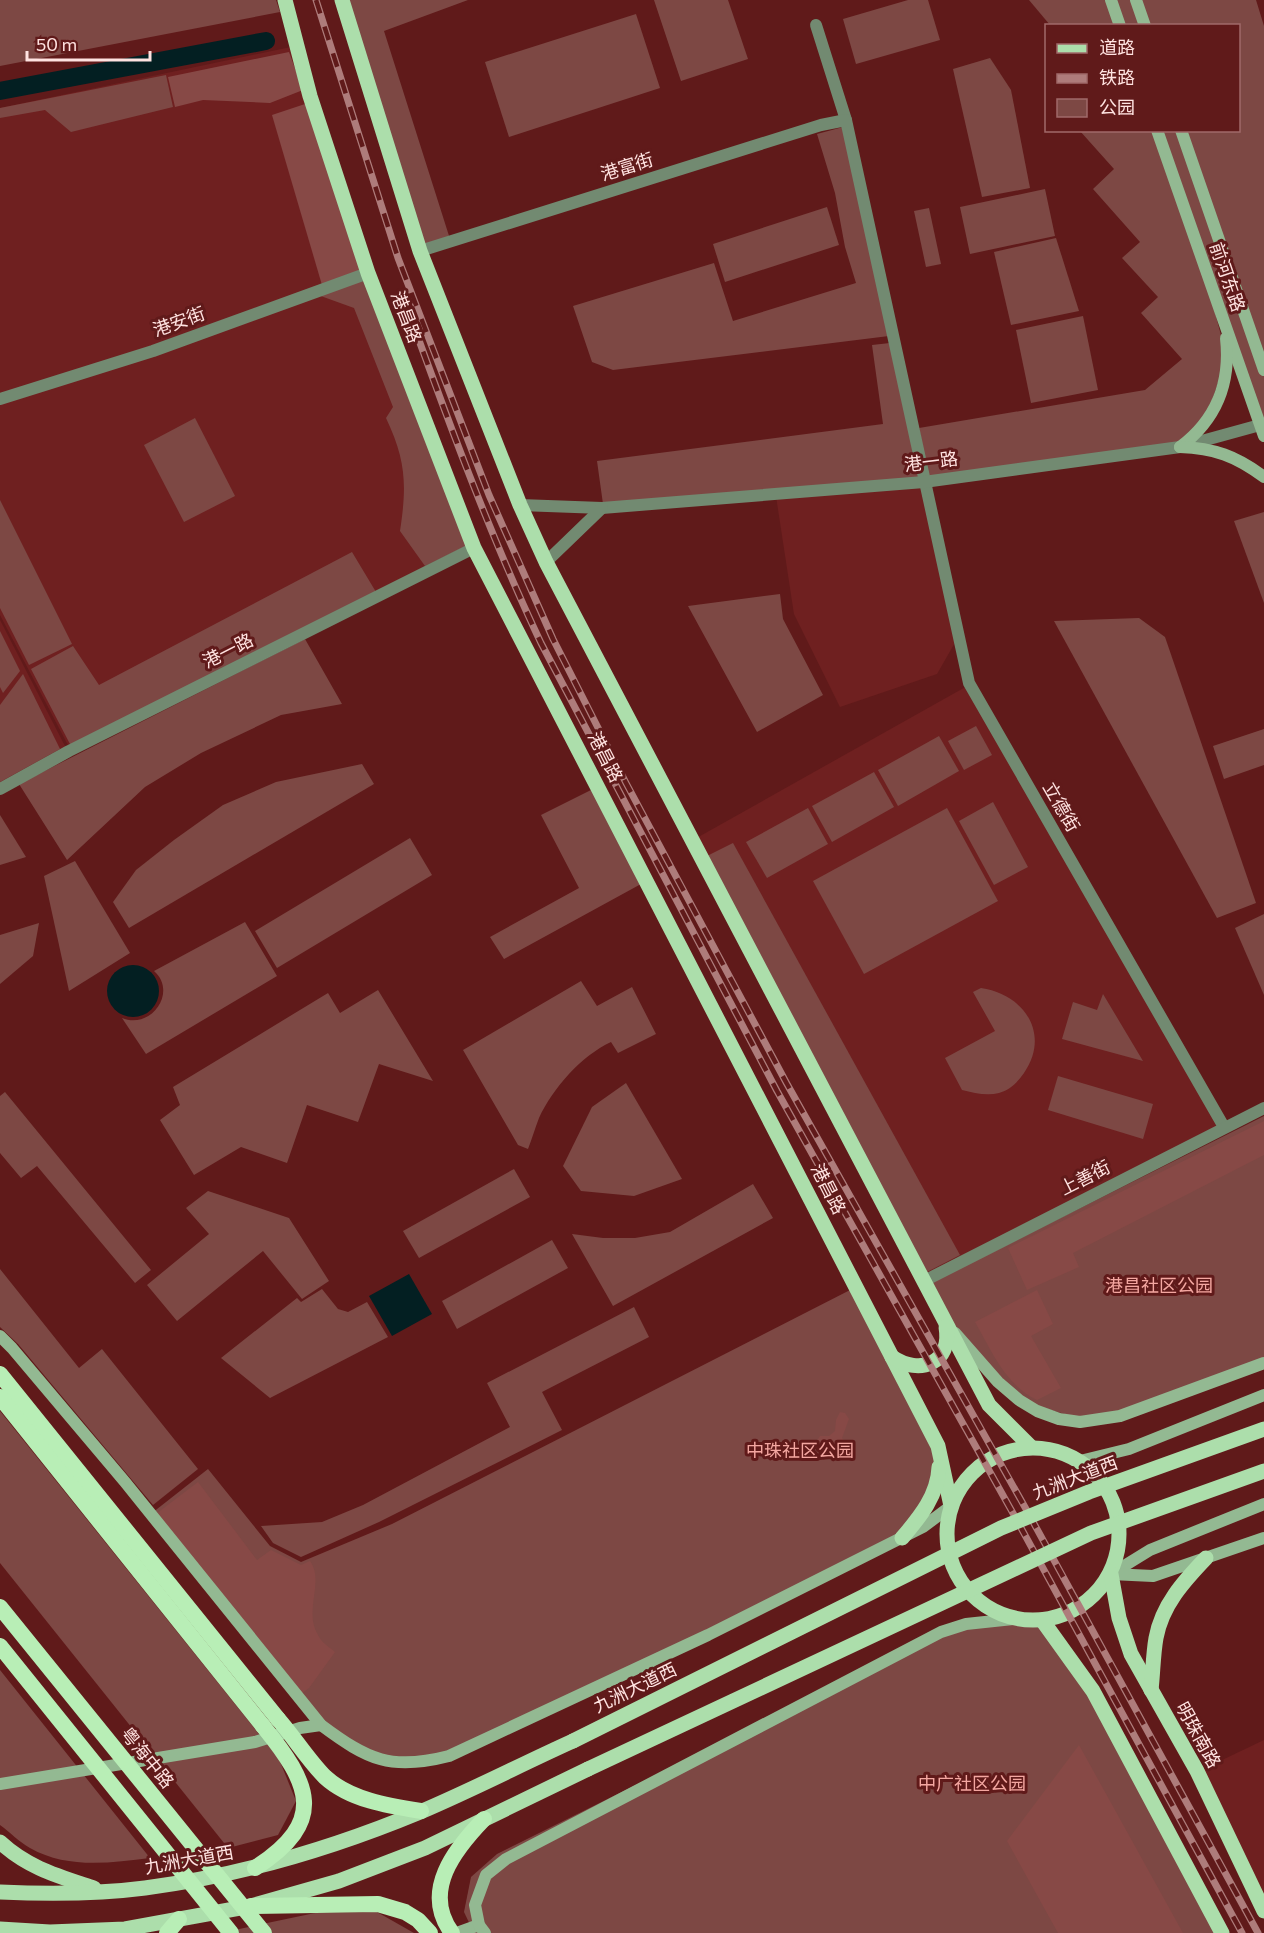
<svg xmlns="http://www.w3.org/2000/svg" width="1264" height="1933" font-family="Commissioner,'Noto Sans SC',sans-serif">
  <rect width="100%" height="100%" fill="#601a1a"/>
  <g fill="#6f2020">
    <path d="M 291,47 L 366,272 L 0,398 L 0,108 Z"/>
    <path d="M 367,274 L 472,547 L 70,749 L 0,615 L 0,400 Z"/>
    <path d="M 924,484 L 957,639 L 937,674 L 840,707 L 794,614 L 776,496 Z"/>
    <path d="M 0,620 L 67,750 L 0,786 Z"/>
    <path d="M 969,685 L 1222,1127 L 925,1276 L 693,840 Z"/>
    <path d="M 1264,1740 L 1264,1910 L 1197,1772 Z"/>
  </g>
  <g fill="#7d4844">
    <path d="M 0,0 L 276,0 L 280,12 L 0,66 Z"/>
    <path d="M 343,0 L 468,0 L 384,31 L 450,239 L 421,249 Z"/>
    <path d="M 654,0 L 728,0 L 748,59 L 681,81 Z"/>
    <path d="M 908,0 L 928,0 L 940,40 L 856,64 L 843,19 Z"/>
    <path d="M 1029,0 L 1107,0 L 1116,25 L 1050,25 Z"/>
    <path d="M 1113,0 L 1256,0 L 1264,26 L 1264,428 L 1159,131 L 1238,130 L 1238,26 L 1122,25 Z"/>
    <path d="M 636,14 L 660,88 L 509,137 L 485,62 Z"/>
    <path d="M 990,58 L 1011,90 L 1030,188 L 982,197 L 953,69 Z"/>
    <path d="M 166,75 L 173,107 L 71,132 L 45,110 L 0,118 L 0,108 Z"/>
    <path d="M 843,127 L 889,336 L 613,370 L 592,362 L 573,306 L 714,263 L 733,321 L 856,283 L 845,247 L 835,193 L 817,134 Z"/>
    <path d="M 1080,131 L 1152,131 L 1213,305 L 1222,339 L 1224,365 L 1207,415 L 1179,443 L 929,478 L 919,428 L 1145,390 L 1182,359 L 1141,313 L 1158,297 L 1122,258 L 1140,242 L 1093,189 L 1114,169 Z"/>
    <path d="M 1045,189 L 1055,236 L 970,254 L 960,207 Z"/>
    <path d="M 827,207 L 839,245 L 725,282 L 713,244 Z"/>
    <path d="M 929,208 L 941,264 L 926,267 L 914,211 Z"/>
    <path d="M 1056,238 L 1079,311 L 1011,325 L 994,252 Z"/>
    <path d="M 367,277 L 468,545 L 425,566 L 400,531 C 407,485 406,460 386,418 L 393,407 L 354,308 L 318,295 Z"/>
    <path d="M 1083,316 L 1098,390 L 1031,403 L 1016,330 Z"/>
    <path d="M 890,343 L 919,479 L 603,504 L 597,461 L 883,424 L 872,345 Z"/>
    <path d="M 195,418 L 235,496 L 184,522 L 144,445 Z"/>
    <path d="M 0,500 L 72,644 L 29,665 L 0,608 Z"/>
    <path d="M 1264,512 L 1264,603 L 1234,521 Z"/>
    <path d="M 352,552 L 376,592 L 71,746 L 31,669 L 73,646 L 99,685 Z"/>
    <path d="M 780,594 L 783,619 L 823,695 L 757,732 L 688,606 Z"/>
    <path d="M 1139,618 L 1165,637 L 1256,903 L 1217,918 L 1054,621 Z"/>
    <path d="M 0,631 L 20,671 L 3,693 L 0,687 Z"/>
    <path d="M 305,639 L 342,704 L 281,715 L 201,753 L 145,787 L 67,860 L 19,784 Z"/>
    <path d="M 23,674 L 60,749 L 0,782 L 0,705 Z"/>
    <path d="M 976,726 L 992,755 L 964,770 L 948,741 Z"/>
    <path d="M 1264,729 L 1264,765 L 1224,779 L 1213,746 Z"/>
    <path d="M 939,736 L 959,771 L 898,806 L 878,770 Z"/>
    <path d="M 362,764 L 374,784 L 129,928 L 113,902 L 136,870 L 174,840 L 223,805 L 276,782 Z"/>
    <path d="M 874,772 L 894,807 L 832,842 L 812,806 Z"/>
    <path d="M 591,790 L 641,884 L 504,959 L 490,937 L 579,888 L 541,815 Z"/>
    <path d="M 993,802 L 1028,867 L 994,885 L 959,821 Z"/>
    <path d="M 808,808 L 828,844 L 767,878 L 746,842 Z"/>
    <path d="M 947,808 L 998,901 L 864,974 L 813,881 Z"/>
    <path d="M 0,815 L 26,857 L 0,865 Z"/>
    <path d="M 410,838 L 432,875 L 277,968 L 255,931 Z"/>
    <path d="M 733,843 L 960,1255 L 927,1272 L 705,857 Z"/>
    <path d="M 75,861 L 130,953 L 69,991 L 44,876 Z"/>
    <path d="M 1264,914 L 1264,995 L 1235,928 Z"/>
    <path d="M 245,922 L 277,976 L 146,1054 L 122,1018 C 151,1030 178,992 154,971 Z"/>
    <path d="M 39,923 L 33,956 L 0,984 L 0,935 Z"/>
    <path d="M 581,981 L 597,1006 L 632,987 L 656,1034 L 618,1053 L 611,1042 C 581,1056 553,1088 539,1118 C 535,1128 532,1139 528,1149 L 518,1145 L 463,1050 Z"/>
    <path d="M 981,988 C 1024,994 1051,1034 1024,1073 C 1018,1082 1010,1090 999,1093 C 987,1096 974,1093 962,1090 L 945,1058 L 995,1031 L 973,992 Z"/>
    <path d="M 378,990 L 433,1081 L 379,1064 L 358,1122 L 307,1105 L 287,1163 L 241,1147 L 194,1175 L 160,1120 L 180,1105 L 173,1087 L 328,993 L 340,1013 Z"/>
    <path d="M 1103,994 L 1143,1061 L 1062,1039 L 1073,1002 L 1097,1010 Z"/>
    <path d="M 1058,1076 L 1153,1104 L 1143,1139 L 1048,1110 Z"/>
    <path d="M 626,1083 L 682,1179 L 634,1196 L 581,1191 L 563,1166 L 592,1107 Z"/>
    <path d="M 5,1092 L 151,1270 L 135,1283 L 37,1166 L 21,1178 L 0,1153 L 0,1096 Z"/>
    <path d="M 1264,1116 L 1264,1361 L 1117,1414 L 1082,1419 L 1037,1406 L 1012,1391 L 948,1317 L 929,1284 Z"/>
    <path d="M 514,1169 L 530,1197 L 419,1258 L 403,1231 Z"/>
    <path d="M 753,1184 L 773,1218 L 613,1306 L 572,1234 L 603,1238 L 635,1238 L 670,1232 Z"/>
    <path d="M 208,1191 L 289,1218 L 329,1281 L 302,1299 L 263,1251 L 177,1321 L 147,1285 L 209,1234 L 186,1208 Z"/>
    <path d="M 552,1240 L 568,1268 L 457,1329 L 442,1301 Z"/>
    <path d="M 0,1269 L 79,1368 L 102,1349 L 198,1469 L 153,1505 L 18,1344 L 0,1327 Z"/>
    <path d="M 854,1288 L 936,1446 L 933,1486 L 900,1537 L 449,1755 L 422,1762 L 371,1755 L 322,1725 L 152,1513 L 208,1469 L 270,1546 L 301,1562 L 392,1524 Z"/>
    <path d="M 322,1289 L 338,1309 L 348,1312 L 367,1302 L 388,1337 L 270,1398 L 221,1358 L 297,1298 L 301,1302 Z"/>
    <path d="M 634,1307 L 649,1337 L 542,1392 L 562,1430 L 379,1522 L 301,1557 L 273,1543 L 261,1526 L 322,1522 L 363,1505 L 510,1427 L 487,1383 Z"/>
    <path d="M 0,1411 L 279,1759 L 296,1801 L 278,1835 L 228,1848 L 0,1563 Z"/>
    <path d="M 1013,1619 L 1042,1621 L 1093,1691 L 1221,1933 L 474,1933 L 464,1912 L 471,1877 L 497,1854 L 941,1633 Z"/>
    <path d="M 0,1670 L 150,1858 C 109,1863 67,1869 30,1848 C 19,1842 10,1832 0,1825 Z"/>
    <path d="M 377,1912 L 414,1933 L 220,1933 L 315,1913 Z"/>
  </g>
  <g fill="#874946">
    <path d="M 289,52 L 303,90 L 270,103 L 203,100 L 175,107 L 168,77 Z"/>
    <path d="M 308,103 L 364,270 L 322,285 L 272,115 Z"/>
    <path d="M 1264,1121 L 1264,1155 L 1073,1253 L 1079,1267 L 1027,1290 L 1008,1248 Z"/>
    <path d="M 1037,1290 L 1053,1324 L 1031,1336 L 1061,1388 L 1037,1400 C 1006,1386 991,1350 975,1322 Z"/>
    <path d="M 840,1412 L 845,1413 L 849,1419 L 842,1438 L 852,1450 L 848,1455 L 840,1453 L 839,1447 C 831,1441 829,1446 821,1447 L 816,1442 L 820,1436 L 829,1436 L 835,1431 L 836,1420 Z"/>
    <path d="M 198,1482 L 257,1560 L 271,1550 L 301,1565 L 310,1561 C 325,1582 303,1610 318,1635 C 321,1642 329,1647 335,1652 L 309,1688 L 302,1693 L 156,1514 Z"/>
    <path d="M 1079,1745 L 1183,1933 L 1058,1933 L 1007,1841 Z"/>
  </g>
  <g fill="#031f22">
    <circle cx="133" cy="991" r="26"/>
    <path d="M 409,1274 L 432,1314 L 392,1336 L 369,1296 Z"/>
  </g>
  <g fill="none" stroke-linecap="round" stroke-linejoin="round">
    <path stroke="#031f22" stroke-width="18" d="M 0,91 L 266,41"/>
    <g stroke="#728a71" stroke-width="12">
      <path d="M 816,25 L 846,120"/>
      <path d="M 420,251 L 821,125 L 846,120 L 969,683 L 1224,1127"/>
      <path d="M 0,399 L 153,351 L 368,273"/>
      <path d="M 924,1281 L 1264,1108"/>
    </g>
    <g stroke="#728a71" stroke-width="12">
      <path d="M 520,505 L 602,508 L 924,482 L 1180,447 L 1260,425"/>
      <path d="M 546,562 L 602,508"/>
      <path d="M 0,789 L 69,751 L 474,548"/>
    </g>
    <g stroke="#93b992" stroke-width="12">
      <path d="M 1111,0 L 1120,26"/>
      <path d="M 1136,0 L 1145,26"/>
      <path d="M 1157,130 L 1264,436"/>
      <path d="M 1181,130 L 1264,370"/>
      <path d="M 1180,447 C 1216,420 1231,383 1226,338"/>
      <path d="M 1180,447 C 1214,448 1236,456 1264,477"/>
      <path d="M 955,1333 L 998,1382 L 1019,1400 L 1037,1411 L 1059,1419 L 1080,1422 L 1120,1416 L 1264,1363"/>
      <path d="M 0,1336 L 12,1348 L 125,1482 L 321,1725 C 368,1760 391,1771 449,1756 L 708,1635 L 923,1527 L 951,1506"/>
      <path d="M 1080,1461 L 1129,1449 L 1264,1395"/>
      <path d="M 1111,1574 L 1150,1550 L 1264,1504"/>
      <path d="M 1111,1574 L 1153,1576 L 1264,1538"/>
      <path d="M 0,1784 L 255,1742 L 300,1728 L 321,1725"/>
      <path d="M 457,1933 L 479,1925"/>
      <path d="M 485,1933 L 479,1925 L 475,1905 L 486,1875 L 506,1859 L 941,1632 L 966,1624 L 1013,1619"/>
    </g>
    <g stroke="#acdeab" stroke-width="15">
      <path d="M 285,0 L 310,96 L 368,273 L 474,548 L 938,1446 L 951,1506"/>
      <path d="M 342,0 L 420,251 L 520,505 L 546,562 L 989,1405 L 1031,1447"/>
      <path d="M 892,1357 C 920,1376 952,1363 946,1327"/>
      <circle cx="1033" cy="1534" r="86"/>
      <path d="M 902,1538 C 920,1517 938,1495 939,1467"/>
      <path d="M 1111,1574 L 1119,1618 L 1131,1654 L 1197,1771 L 1264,1911"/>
      <path d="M 1042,1620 L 1093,1691 L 1222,1933"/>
      <path d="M 1151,1690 C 1153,1673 1153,1655 1156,1638 C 1162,1605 1184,1581 1206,1558"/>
      <path d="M 0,1842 C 28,1868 58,1876 94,1888"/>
      <path d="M 0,1892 C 46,1894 99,1894 145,1888 C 239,1876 333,1848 420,1812 C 472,1790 522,1764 573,1741"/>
      <path d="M 0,1929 L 50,1932 L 125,1929 L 251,1906 L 339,1881 L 425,1848 L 588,1769"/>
    </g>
    <g stroke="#b8eeb6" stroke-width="16">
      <path d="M 0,1374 L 278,1719"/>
      <path d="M 0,1397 L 263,1726"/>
      <path d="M 251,1906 L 378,1904 L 405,1912 L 418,1920 L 430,1933"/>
      <path d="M 167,1933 L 179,1919"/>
      <path d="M 452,1933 C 421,1891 455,1849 484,1819"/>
    </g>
    <g stroke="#ae7c7b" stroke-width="7">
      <g id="rail">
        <path d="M 316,0 L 398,258 L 489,495 L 553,639 L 626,783 L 787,1084 L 1026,1509 L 1258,1933"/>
        <path d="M 404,299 C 446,415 488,531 541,643 L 777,1091 L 1014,1515 L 1242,1933"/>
      </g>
    </g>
    <use href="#rail" stroke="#601a1a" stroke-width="4.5" stroke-dasharray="14" stroke-linecap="butt"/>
    <g stroke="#acdeab" stroke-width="15">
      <path d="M 573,1741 L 1001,1528 L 1089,1492 L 1264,1429"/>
      <path d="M 588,1769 L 1091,1533 L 1264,1471"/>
    </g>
    <g stroke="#b8eeb6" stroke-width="16">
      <path d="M 0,1607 L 264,1933"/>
      <path d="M 0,1646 L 231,1933"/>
      <path d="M 278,1719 C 294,1737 308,1760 325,1777 C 350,1800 389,1806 421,1811"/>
      <path d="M 255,1868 C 328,1821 310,1784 263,1726"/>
    </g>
  </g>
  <g text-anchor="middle" stroke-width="6" stroke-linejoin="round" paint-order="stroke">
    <g font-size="18" fill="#ffe3e1" stroke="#601a1a">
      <text transform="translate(627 167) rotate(-17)" y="6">港富街</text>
      <text transform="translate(1227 277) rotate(71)" y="6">前河东路</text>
      <text transform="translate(406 317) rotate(69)" y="6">港昌路</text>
      <text transform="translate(179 322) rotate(-20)" y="6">港安街</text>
      <text transform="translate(931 462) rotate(-7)" y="6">港一路</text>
      <text transform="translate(228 651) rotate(-27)" y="6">港一路</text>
      <text transform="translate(605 757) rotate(63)" y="6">港昌路</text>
      <text transform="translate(1061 807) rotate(60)" y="6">立德街</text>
      <text transform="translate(1085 1178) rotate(-27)" y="6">上善街</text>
      <text transform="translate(828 1189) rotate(63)" y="6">港昌路</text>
      <text transform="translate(1075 1478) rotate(-21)" y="6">九洲大道西</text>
      <text transform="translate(635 1688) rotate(-26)" y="6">九洲大道西</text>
      <text transform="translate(1198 1735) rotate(61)" y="6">明珠南路</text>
      <text transform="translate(147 1758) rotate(51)" y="6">粤海中路</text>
      <text transform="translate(189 1860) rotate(-10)" y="6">九洲大道西</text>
    </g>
    <g font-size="18" fill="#f4a7a1" stroke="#601a1a">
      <text x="1159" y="1292">港昌社区公园</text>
      <text x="800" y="1457">中珠社区公园</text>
      <text x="972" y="1790">中广社区公园</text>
    </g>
  </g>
  <rect x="1045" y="24" width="195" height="108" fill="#601a1a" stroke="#a06a6a" stroke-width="1.5"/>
  <rect x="1057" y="44" width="30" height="9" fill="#acdeab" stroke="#a06a6a" stroke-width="1.5"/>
  <text x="1099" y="54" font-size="18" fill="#ffe3e1">道路</text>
  <rect x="1057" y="74" width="30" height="9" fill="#ae7c7b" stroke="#a06a6a" stroke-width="1.5"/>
  <text x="1099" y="84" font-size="18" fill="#ffe3e1">铁路</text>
  <rect x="1057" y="99" width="30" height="18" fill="#7d4844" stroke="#a06a6a" stroke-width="1.5"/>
  <text x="1099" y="114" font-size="18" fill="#ffe3e1">公园</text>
  <path d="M27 51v9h123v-9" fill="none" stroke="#ffe3e1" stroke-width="3"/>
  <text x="36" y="51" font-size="18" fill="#ffe3e1" stroke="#601a1a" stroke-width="4.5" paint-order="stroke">50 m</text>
</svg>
